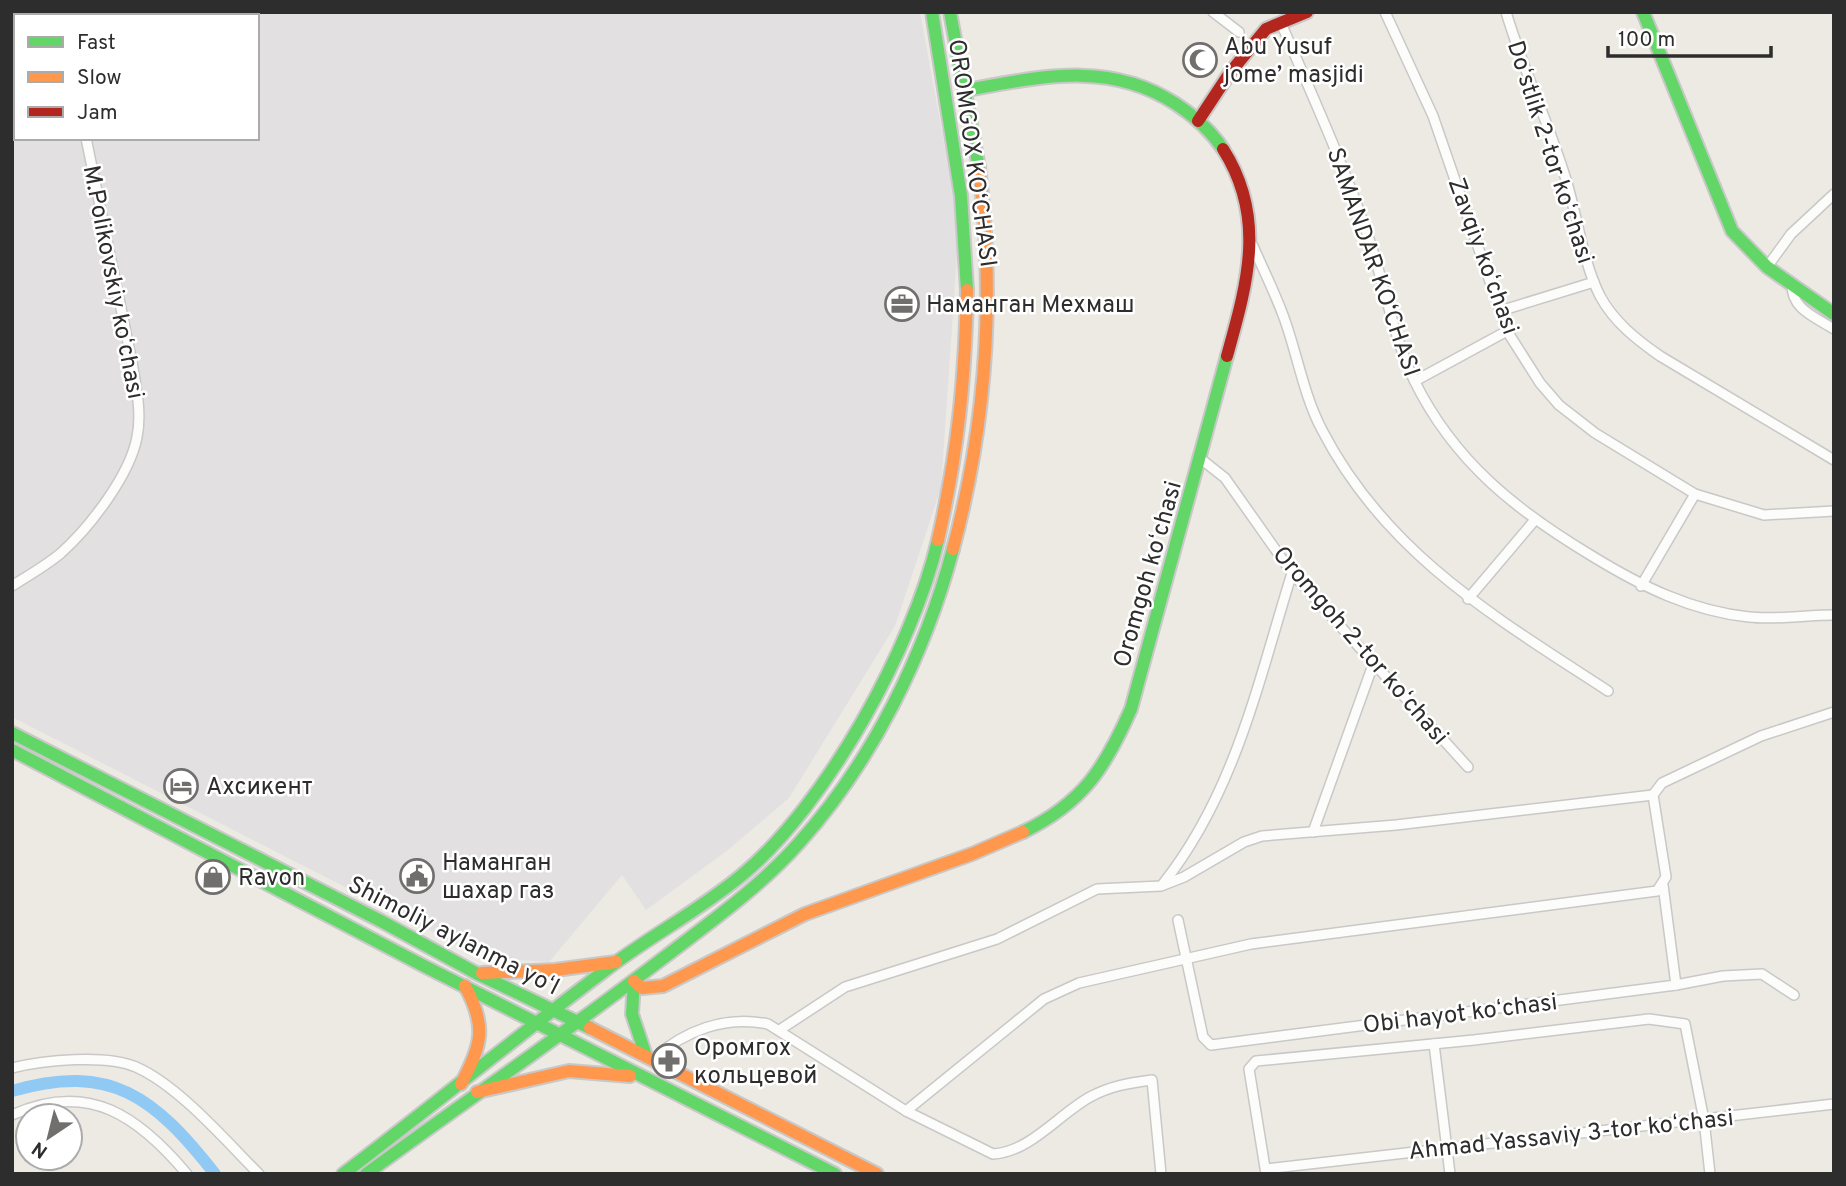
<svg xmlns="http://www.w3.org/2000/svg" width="1846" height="1186" font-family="Overpass,sans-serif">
  <rect width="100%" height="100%" fill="#eceae3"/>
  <path fill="#e3e0e2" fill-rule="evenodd" d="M 12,12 L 920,12 L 959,224 L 941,488 L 895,626 L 789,798 L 728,850 L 646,910 L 622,875 L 549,962 L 484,958 L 12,717 ZM 16,16 L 257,16 L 257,138 L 16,138 Z"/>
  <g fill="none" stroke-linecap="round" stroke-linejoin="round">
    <path stroke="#90c9f3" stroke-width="12" d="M 12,1091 C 112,1062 155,1098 215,1174"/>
    <g stroke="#c9c8c8" stroke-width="12">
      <g id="street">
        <path d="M 46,12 L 47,16"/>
        <path d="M 1213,12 L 1239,32"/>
        <path d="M 1385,12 L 1433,116 L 1507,331 L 1540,383 L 1559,405 L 1595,433 L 1695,494 L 1764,515 L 1834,511"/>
        <path d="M 1506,12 C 1523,70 1550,125 1567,183 C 1578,220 1583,262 1600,296 C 1614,322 1637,340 1660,356 L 1834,460"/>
        <path d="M 1281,23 C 1312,95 1344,165 1369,239 C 1385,286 1393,336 1414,380 C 1454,462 1517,511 1592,556 C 1641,586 1691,611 1749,617 C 1776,620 1806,615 1834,615"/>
        <path d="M 1253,246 C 1263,269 1274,291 1283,315 C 1297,352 1303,394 1322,430 C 1386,554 1495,617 1608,691"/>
        <path d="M 1767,267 L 1791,234 L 1834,194"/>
        <path d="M 1792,284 C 1791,309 1815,317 1834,329"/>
        <path d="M 1500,311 L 1594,282"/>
        <path d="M 1415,381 L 1507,331"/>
        <path d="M 1201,459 L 1225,478 L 1292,573 L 1468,767"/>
        <path d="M 12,586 C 29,575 47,565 61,553 C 90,527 130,475 137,437 C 142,413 136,386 132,362 L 86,138"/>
        <path d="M 1641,586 L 1695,494"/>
        <path d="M 1468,599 L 1534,521"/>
        <path d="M 1313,832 L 1374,662"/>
        <path d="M 1162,885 C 1235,794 1258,682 1292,573"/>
        <path d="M 1663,885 L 1676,985"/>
        <path d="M 1178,920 L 1203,1037 L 1211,1045 L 1676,985 L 1723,976 L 1762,974 L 1794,995"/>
        <path d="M 781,1029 L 845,987 L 997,939 L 1097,889 L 1161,886 L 1184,877 L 1244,842 L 1262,836 L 1396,825 L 1653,795"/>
        <path d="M 1434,1044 L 1450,1174"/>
        <path d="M 653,1059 C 684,1031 725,1015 768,1024 L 906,1111 L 993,1154 C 1030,1152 1059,1114 1090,1097 C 1110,1086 1129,1083 1152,1080 L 1161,1174"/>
        <path d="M 12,1068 C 44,1060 106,1054 136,1067 C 179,1086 225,1140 259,1174"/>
        <path d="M 906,1111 L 1044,999 L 1079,983 L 1251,944 L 1657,891 L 1666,877 L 1653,795 L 1662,783 L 1761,736 L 1834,712"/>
        <path d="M 12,1115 C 89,1080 139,1117 187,1174"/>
        <path d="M 1266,1169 L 1834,1104"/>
        <path d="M 1266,1174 L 1249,1069 L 1256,1061 L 1474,1040 L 1649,1019 L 1685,1024 L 1704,1120 L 1710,1174"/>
      </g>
    </g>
    <g stroke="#c9c8c8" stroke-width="16">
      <g id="fast">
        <path d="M 932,12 L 961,196 L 967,290"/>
        <path d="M 950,12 L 979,168"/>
        <path d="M 1643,12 L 1732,231 L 1767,267 L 1834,314"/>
        <path d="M 966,90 C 1040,77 1109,60 1176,104 C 1194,116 1211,131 1223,149"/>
        <path d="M 12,733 L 381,921 L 476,973 L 590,1028"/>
        <path d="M 12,750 L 422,965 L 835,1174"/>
        <path d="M 1023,832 C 1083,803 1105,768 1131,709 L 1227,356"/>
        <path d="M 634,981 L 632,1014 L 646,1056"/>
        <path d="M 343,1174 C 430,1108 515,1038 603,972 C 648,937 699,911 742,875 C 827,804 913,647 938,540"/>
        <path d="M 366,1174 C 466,1101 568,1031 666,956 C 712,921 761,886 799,843 C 872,762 925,654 953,549"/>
      </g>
    </g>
    <g stroke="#c9c8c8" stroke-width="16">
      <g id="slow">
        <path d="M 938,540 C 958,451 965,381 967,290"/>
        <path d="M 953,549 C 986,425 995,295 979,168"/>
        <path d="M 482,973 L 555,970 L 616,962"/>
        <path d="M 634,981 L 642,988 L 663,986 L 805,914 L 972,854 L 1023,832"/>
        <path d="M 590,1028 L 877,1174"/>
        <path d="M 461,1084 C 482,1045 487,1026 465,986"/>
        <path d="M 477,1092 L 569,1071 L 630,1076"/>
      </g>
    </g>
    <g stroke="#c9c8c8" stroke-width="16">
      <g id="jam">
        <path d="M 1198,121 L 1229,74 L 1266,29 L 1307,12"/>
        <path d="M 1223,149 C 1267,218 1247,284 1227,356"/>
      </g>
    </g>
    <use href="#street" stroke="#fcfcfb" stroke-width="9"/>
    <use href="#fast" stroke="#63d668" stroke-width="12"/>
    <use href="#slow" stroke="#ff974d" stroke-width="12"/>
    <use href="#jam" stroke="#b3261e" stroke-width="12"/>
  </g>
  <defs>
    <g id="mosque-ring" transform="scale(1.75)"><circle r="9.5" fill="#fff" stroke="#706f6d" stroke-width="1.5"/><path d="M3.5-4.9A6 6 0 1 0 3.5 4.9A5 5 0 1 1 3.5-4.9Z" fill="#706f6d"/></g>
    <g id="office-ring" transform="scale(1.75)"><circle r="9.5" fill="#fff" stroke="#706f6d" stroke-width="1.5"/><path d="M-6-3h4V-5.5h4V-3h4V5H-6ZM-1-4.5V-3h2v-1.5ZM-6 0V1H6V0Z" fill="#706f6d"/></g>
    <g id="hotel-ring" transform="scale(1.75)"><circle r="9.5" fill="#fff" stroke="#706f6d" stroke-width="1.5"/><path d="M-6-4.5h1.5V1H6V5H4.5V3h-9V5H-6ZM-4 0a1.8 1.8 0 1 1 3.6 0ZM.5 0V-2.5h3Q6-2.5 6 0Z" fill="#706f6d"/></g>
    <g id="civic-ring" transform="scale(1.75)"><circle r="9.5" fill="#fff" stroke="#706f6d" stroke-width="1.5"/><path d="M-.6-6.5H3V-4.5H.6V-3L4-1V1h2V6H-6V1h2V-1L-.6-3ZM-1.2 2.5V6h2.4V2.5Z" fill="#706f6d"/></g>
    <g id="shop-ring" transform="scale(1.75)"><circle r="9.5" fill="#fff" stroke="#706f6d" stroke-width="1.5"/><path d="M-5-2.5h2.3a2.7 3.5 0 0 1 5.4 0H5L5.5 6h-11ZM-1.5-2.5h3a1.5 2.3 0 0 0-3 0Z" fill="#706f6d"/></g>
    <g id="pharmacy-ring" transform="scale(1.75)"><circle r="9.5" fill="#fff" stroke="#706f6d" stroke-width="1.5"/><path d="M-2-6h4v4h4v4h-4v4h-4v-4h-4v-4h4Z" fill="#706f6d"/></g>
  </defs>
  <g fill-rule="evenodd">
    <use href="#mosque-ring" x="1200" y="60"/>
    <use href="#office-ring" x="902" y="304"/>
    <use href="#hotel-ring" x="181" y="786"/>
    <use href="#civic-ring" x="417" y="876"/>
    <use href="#shop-ring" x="213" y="877"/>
    <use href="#pharmacy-ring" x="669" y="1061"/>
  </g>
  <g text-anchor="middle" stroke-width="5" stroke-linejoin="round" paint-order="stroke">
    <g font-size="24" fill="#2d2d2d" stroke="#fff" text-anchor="start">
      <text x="1224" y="54">Abu Yusuf<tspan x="1224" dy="28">jome’ masjidi</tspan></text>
      <text x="926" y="312">Наманган Мехмаш</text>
      <text x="206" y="794">Ахсикент</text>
      <text x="442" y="870">Наманган<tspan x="442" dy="28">шахар газ</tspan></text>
      <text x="238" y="885">Ravon</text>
      <text x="694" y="1055">Оромгох<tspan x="694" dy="28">кольцевой</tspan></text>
    </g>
    <g font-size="24" fill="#2d2d2d" stroke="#fff">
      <text transform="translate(1551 152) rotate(72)" y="8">Doʻstlik 2-tor koʻchasi</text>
      <text transform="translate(973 153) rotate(82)" y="8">OROMGOX KO‘CHASI</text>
      <text transform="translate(1484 256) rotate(70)" y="8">Zavqiy koʻchasi</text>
      <text transform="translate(1374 262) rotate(71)" y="8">SAMANDAR KO‘CHASI</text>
      <text transform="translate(114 282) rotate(79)" y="8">M.Polikovskiy koʻchasi</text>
      <text transform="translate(1147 574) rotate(-74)" y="8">Oromgoh koʻchasi</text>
      <text transform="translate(1361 645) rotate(49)" y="8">Oromgoh 2-tor koʻchasi</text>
      <text transform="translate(454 935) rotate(27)" y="8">Shimoliy aylanma yoʻl</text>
      <text transform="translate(1460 1013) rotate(-7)" y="8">Obi hayot koʻchasi</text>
      <text transform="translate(1571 1134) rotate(-6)" y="8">Ahmad Yassaviy 3-tor koʻchasi</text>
    </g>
  </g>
  <rect width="1846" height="1186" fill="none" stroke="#2d2d2d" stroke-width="28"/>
  <rect x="14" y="14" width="245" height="126" fill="#ffffff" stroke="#ababab" stroke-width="2"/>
  <rect x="28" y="37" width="35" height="10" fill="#63d668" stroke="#ababab" stroke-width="2"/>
  <text x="77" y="49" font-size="21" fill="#2d2d2d">Fast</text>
  <rect x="28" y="72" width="35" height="10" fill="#ff974d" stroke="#ababab" stroke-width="2"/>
  <text x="77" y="84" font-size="21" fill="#2d2d2d">Slow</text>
  <rect x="28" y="107" width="35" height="10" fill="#b3261e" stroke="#ababab" stroke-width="2"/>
  <text x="77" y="119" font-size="21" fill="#2d2d2d">Jam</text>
  <g transform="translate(49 1137) rotate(215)"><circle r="33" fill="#ffffff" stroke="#ababab" stroke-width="2"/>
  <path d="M0-5L12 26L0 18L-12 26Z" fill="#706f6d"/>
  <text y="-10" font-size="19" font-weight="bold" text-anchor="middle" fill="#2d2d2d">N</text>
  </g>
  <path d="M1608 46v10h163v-10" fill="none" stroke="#2d2d2d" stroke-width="3.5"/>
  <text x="1618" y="46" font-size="21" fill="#2d2d2d" stroke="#ffffff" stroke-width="5" paint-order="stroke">100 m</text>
</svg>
